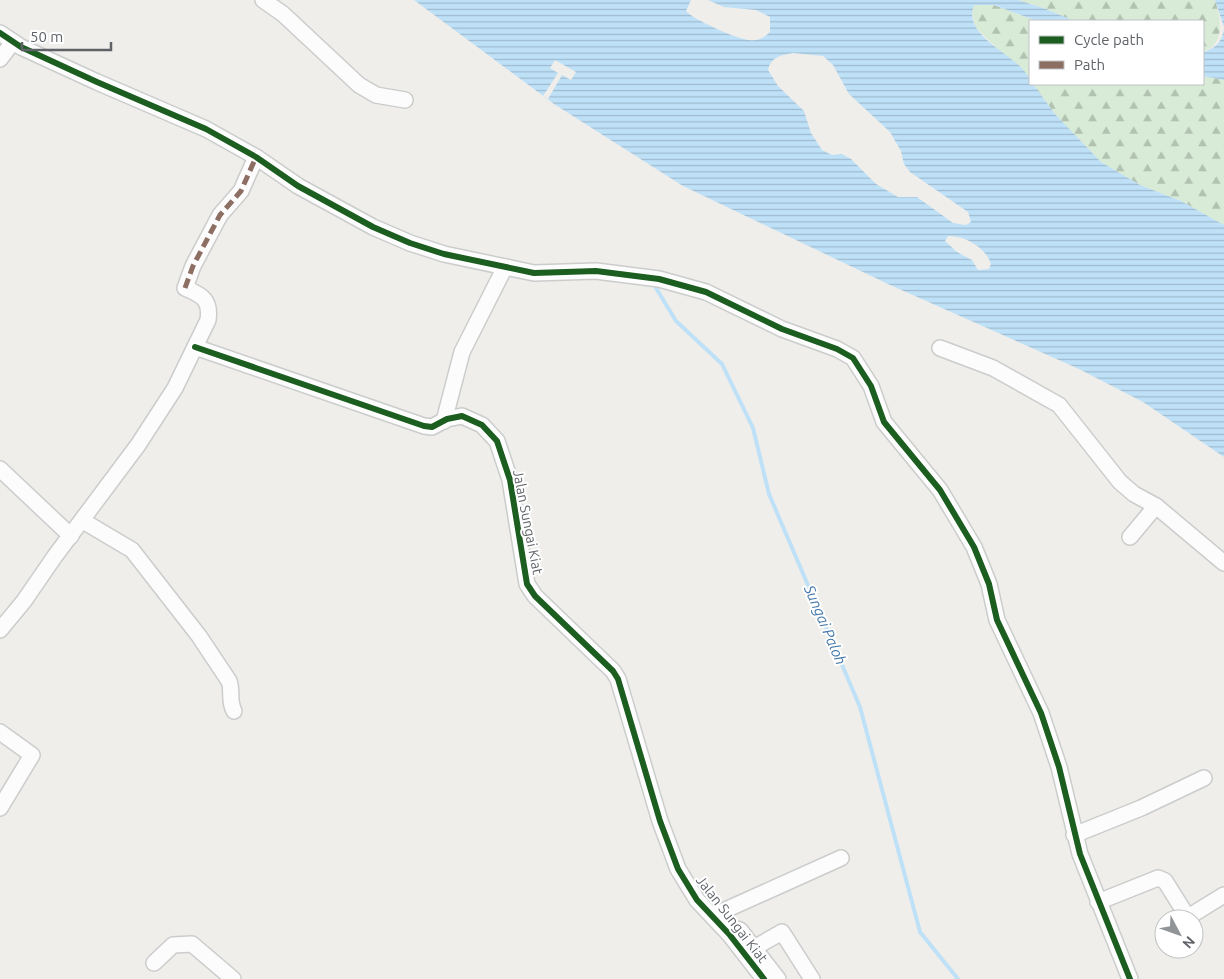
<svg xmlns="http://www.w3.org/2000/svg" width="1224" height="979" font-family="Ubuntu,sans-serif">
  <defs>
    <pattern id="forest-firs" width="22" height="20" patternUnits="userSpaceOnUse" patternTransform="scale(1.25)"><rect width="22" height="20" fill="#d8ebd6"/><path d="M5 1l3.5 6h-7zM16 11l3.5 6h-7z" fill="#b2c2b1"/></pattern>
    <pattern id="water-rules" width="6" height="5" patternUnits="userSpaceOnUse" patternTransform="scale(1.25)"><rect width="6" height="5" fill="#bfe1f8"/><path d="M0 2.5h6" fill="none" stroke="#9ebacd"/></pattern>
  </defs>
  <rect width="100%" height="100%" fill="#efeeea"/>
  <g fill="url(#forest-firs)">
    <path d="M 1018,0 L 1215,0 C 1222,22 1224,45 1203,52 L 1203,21 L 1074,21 L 1046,9 Z"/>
    <path d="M 981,4 L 994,5 L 1037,21 L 1030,21 L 1030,80 L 975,27 L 972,11 L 974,5 Z"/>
    <path d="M 1203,76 L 1224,80 L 1224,225 L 1181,201 L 1140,185 L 1101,162 L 1055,114 L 1033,84 L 1203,84 Z"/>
  </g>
  <g fill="url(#water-rules)" fill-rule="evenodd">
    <path d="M 414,0 L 691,0 L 686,11 C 692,19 739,40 749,40 C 758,41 764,38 770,32 L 770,17 L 756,10 L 724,7 L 708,0 L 1018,0 L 1046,9 L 1074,21 L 1037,21 L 994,5 L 974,5 C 960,40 1030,58 1030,84 L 1033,84 L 1055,114 L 1101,162 L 1140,185 L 1181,201 L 1224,225 L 1224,457 L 1143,402 L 1079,369 L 888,284 L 683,186 L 554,104 ZM 793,53 L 823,56 L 833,65 L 849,94 L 890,132 L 901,151 L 904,164 L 910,172 L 968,212 L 971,222 L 966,225 L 953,223 L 917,197 L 898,197 L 876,184 L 851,159 L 842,154 L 832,155 L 822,150 L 811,133 L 804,111 L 778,86 L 768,70 C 771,57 781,55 793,53 ZM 948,236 C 965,235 986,248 991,264 L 989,269 L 978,270 L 972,260 L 957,252 L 945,241 Z"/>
    <path d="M 1215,0 L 1224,0 L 1224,27 Z"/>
    <path d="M 1224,29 L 1224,80 L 1203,76 L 1203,52 C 1215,49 1222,42 1224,29 Z"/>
  </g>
  <path fill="#efeeea" d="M 555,60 L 576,72 L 571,80 L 562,75 L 548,99 L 543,96 L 558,73 L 550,68 Z"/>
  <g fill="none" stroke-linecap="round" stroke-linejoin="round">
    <path stroke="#bfe1f8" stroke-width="4" d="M 656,288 L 676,321 L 722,364 L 753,428 L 769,494 L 860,707 L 920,932 L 958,979"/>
    <g stroke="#cbcccc" stroke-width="18">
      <g id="minor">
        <path d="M 263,0 L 283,14 L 359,85 L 376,95 L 405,100"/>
        <path d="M 0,33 L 21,47 L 97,82 L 206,129 L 256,157 L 298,186 L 373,227 L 410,243 L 444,254 L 534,273 L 596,271 L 659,279 L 706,292 L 782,329 L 837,349 L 853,358 L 871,386 L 884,422 L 940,490 L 974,547 L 989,584 L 997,620 L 1041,713 L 1059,767 L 1080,854 L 1130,979"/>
        <path d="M 0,59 L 13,42"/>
        <path d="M 195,347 L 424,426 L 432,427 L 447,419 L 462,416 L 482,425 L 497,441 L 510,480 L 527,584 L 535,596 L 613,671 L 618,679 L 660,821 L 678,869 L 697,900 L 729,934 L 764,979"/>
        <path d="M 940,348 L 993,368 L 1059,405 L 1120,482 L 1134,494 L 1156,506 L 1224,563"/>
        <path d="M 444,421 L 462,352 L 505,267"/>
        <path d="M 0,469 L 71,536"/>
        <path d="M 83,521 L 132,550 L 199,636 L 229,681 C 233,692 228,700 234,711"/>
        <path d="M 1130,537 L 1156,506"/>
        <path d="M 0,630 L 24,601 L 55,556 L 138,445 L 175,388 L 208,320 C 211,300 202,295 185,288 L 193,266 L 220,215 L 241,191 L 256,157"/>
        <path d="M 0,732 L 32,755 L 0,808"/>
        <path d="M 1074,835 L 1141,808 L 1204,778"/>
        <path d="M 1098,902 L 1158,878 L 1165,881 L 1187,916 L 1190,916 L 1224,895"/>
        <path d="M 712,916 L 841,858"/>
        <path d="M 729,934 L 737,929 L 740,930 L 778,979"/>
        <path d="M 754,948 L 782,932 L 812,979"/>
        <path d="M 154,963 L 173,945 L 192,944 L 233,979"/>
      </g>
    </g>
    <use href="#minor" stroke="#fdfcfc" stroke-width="15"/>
    <path stroke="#8d6e63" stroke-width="5" stroke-dasharray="10 5" stroke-linecap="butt" d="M 185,288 L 193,266 L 220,215 L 241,191 L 256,157"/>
    <g stroke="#fff" stroke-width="9">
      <g id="cycleway">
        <path d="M 0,33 L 21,47 L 97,82 L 206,129 L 256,157 L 298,186 L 373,227 L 410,243 L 444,254 L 534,273 L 596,271 L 659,279 L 706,292 L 782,329 L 837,349 L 853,358 L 871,386 L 884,422 L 940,490 L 974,547 L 989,584 L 997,620 L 1041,713 L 1059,767 L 1080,854 L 1130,979"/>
        <path d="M 195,347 L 424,426 L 432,427 L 447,419 L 462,416 L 482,425 L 497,441 L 510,480 L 527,584 L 535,596 L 613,671 L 618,679 L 660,821 L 678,869 L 697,900 L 729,934 L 764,979"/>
      </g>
    </g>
    <use href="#cycleway" stroke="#1b5e20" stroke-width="6"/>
  </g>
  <g text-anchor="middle" stroke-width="4" stroke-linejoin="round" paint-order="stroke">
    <g font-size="14" fill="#5f6368" stroke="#fff">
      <text transform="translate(528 522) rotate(79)" y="5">Jalan Sungai Kiat</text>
      <text transform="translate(732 919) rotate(52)" y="5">Jalan Sungai Kiat</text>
    </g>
    <g font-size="15" font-style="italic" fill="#4377a8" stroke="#fff">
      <text transform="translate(825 625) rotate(67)" y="5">Sungai Paloh</text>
    </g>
  </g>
  <rect x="1029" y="20" width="175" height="65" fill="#ffffff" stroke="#bfc1c3"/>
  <rect x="1039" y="36" width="25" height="8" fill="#1b5e20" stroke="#bfc1c3"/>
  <text x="1074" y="45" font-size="15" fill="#5f6368">Cycle path</text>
  <rect x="1039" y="61" width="25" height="8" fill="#8d6e63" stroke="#bfc1c3"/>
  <text x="1074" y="70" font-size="15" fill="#5f6368">Path</text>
  <g transform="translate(1179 934) rotate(131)"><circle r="24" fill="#ffffff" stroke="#bfc1c3"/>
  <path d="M0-4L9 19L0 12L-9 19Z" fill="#919496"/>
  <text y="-8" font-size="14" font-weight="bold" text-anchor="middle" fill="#5f6368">N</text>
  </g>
  <path d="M22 42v8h89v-8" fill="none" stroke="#5f6368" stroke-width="2.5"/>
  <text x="30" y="42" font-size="15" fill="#5f6368" stroke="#ffffff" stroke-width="4" paint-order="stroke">50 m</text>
</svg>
